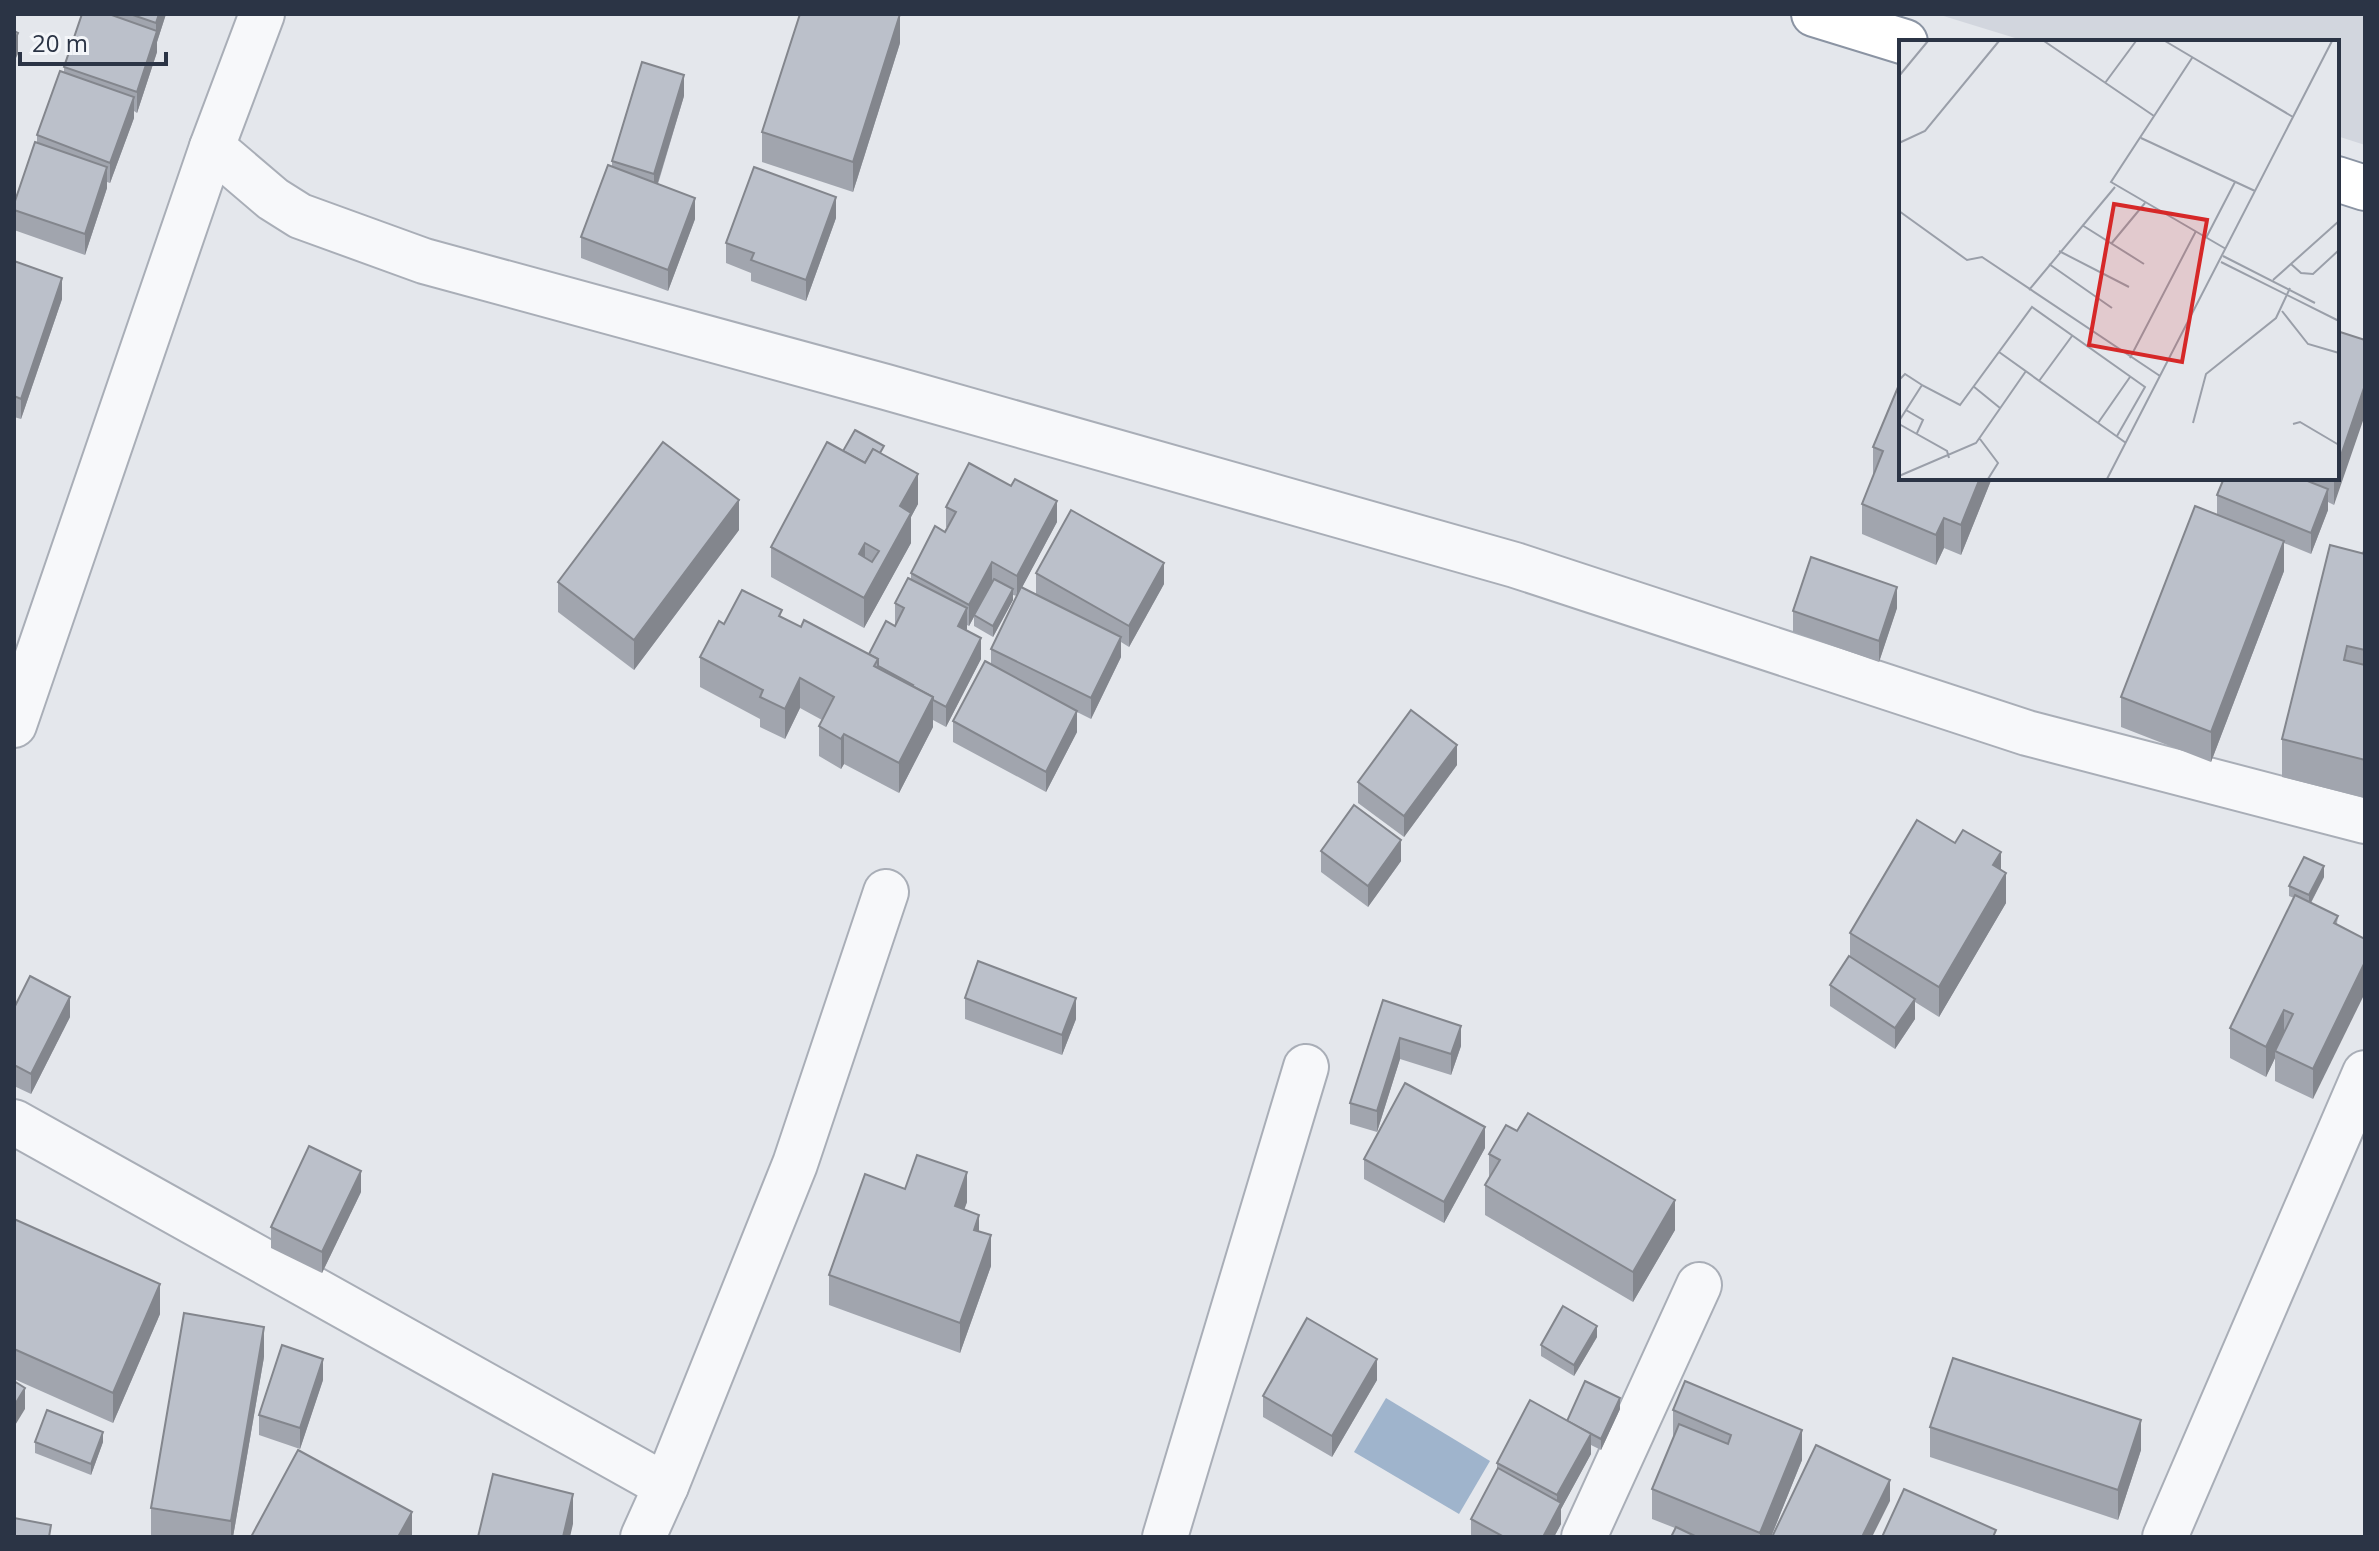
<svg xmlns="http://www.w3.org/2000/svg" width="2379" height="1551" font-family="'Open Sans',sans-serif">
  <rect width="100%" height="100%" fill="#e4e7ec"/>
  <path fill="#d2d6de" d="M 1937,14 L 2365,14 L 2365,145 L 2337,136 L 2337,42 L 2028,42 Z"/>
  <path fill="#9fb4cc" d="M 1386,1398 L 1490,1461 L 1459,1514 L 1354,1452 Z"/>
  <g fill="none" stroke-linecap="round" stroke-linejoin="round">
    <g stroke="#a9aeb7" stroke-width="48">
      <g id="minor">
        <path d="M 212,147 L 273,199 L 300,216 L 424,261 L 886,387 L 1515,565 L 2027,733 L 2365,821"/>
        <path d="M 14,725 L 212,147 L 262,14"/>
        <path d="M 14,1122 L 666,1486"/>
        <path d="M 643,1537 L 666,1486 L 795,1164 L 886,892"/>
        <path d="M 1165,1537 L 1306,1067"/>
        <path d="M 1584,1537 L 1699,1285"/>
        <path d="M 2165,1537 L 2365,1073"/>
      </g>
    </g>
    <g stroke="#8b94a3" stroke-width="48">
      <g id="trunk">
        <path d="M 1814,14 L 1905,42"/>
        <path d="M 2337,179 L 2365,188"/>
      </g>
    </g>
    <use href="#minor" stroke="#f7f8fa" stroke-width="44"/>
    <use href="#trunk" stroke="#fff" stroke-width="44"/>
  </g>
  <g fill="#a1a5ae">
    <path d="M 82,14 L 166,14 L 157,42 L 157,52 L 137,113 L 134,111 L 134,118 L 110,183 L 107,182 L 107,188 L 85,255 L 14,230 L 14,204 L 37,143 L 37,135 L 64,72 L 64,67 Z"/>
    <path d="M 900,43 L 853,192 L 762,162 L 762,132 Z"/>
    <path d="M 684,96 L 658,184 L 695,219 L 668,291 L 581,258 L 581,237 L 612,167 L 612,161 Z"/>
    <path d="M 836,218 L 806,301 L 751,281 L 751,273 L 726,263 L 726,243 Z"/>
    <path d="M 14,261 L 62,299 L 21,419 L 14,417 Z"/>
    <path d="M 1901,380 L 1901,478 L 1992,478 L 1961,555 L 1944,548 L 1936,565 L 1862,534 L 1862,504 L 1873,476 L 1873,447 Z"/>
    <path d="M 843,451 L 884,455 L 918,504 L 911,517 L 911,543 L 864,628 L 771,577 L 771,547 Z"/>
    <path d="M 2224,478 L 2337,478 L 2334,505 L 2328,502 L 2328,510 L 2311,554 L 2284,543 L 2284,571 L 2211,762 L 2121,727 L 2121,697 L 2217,515 L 2217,495 Z"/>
    <path d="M 946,507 L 1057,522 L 1022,587 L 1036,594 L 1036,573 L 1164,584 L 1129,647 L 1121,642 L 1121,657 L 1091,719 L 1077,712 L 1077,732 L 1046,792 L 953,742 L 953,721 L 991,664 L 991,649 L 1017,596 L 1013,595 L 1013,600 L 993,637 L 974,626 L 974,617 L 969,626 L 967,625 L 966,631 L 981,659 L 946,727 L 933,720 L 933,727 L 899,793 L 844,764 L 841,769 L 819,756 L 819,726 L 822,720 L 800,708 L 785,739 L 760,727 L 760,719 L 700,687 L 700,657 L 724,624 L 782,617 L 801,627 L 869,654 L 895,626 L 895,603 L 911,579 L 911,573 L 947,528 L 946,527 Z"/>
    <path d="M 739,530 L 634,670 L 558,612 L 558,582 Z"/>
    <path d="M 2365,545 L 2365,798 L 2282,777 L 2282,739 L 2362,553 Z"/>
    <path d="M 1897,608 L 1879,662 L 1793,632 L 1793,611 Z"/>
    <path d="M 1457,765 L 1404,837 L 1358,803 L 1358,782 Z"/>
    <path d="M 1321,851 L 1401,861 L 1368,907 L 1321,872 Z"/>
    <path d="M 2001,870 L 2006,903 L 1939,1017 L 1915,1002 L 1915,1019 L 1895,1049 L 1830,1006 L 1830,985 L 1850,956 L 1850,933 Z"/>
    <path d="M 2324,877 L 2311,903 L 2338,916 L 2313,1099 L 2275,1081 L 2275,1058 L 2266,1077 L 2230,1058 L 2230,1028 L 2294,898 L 2289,896 L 2289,886 Z"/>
    <path d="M 965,998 L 1076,1019 L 1062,1055 L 965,1019 Z"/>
    <path d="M 1383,1000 L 1461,1046 L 1451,1075 L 1400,1059 L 1377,1132 L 1350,1124 L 1350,1103 Z"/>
    <path d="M 14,1008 L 70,1017 L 31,1094 L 14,1086 Z"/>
    <path d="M 1485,1148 L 1444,1223 L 1364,1179 L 1364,1159 Z"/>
    <path d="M 1489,1154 L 1675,1230 L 1633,1302 L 1485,1215 L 1485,1185 L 1489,1179 Z"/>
    <path d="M 905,1189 L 967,1202 L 964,1209 L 979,1231 L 991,1266 L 960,1353 L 829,1305 L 829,1275 Z"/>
    <path d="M 361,1192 L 322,1273 L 271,1248 L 271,1227 Z"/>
    <path d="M 14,1219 L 160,1314 L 113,1423 L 14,1379 Z"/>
    <path d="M 1597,1337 L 1574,1376 L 1541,1356 L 1541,1345 Z"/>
    <path d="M 264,1357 L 233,1537 L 151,1537 L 151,1508 Z"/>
    <path d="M 323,1380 L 300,1449 L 259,1435 L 259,1415 Z"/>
    <path d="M 1377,1380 L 1332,1457 L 1263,1417 L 1263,1396 Z"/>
    <path d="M 1620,1409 L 1601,1450 L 1591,1445 L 1591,1454 L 1561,1509 L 1561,1524 L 1554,1537 L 1471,1537 L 1471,1519 L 1497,1470 L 1497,1463 L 1567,1421 Z"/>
    <path d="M 1673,1410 L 1802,1460 L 1771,1537 L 1671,1537 L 1675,1528 L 1652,1519 L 1652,1489 L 1673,1439 Z"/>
    <path d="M 1930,1427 L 2141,1450 L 2118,1520 L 1930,1457 Z"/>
    <path d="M 35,1442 L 103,1442 L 91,1475 L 35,1453 Z"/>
  </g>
  <g fill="#83868d">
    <path d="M 159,14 L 166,14 L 157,42 L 157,52 L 137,113 L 137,92 L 156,33 L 156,23 Z"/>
    <path d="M 900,14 L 900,43 L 853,192 L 853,162 Z"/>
    <path d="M 18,33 L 18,54 L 14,62 L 14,42 Z"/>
    <path d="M 684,75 L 684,96 L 654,195 L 654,174 Z"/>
    <path d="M 134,97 L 134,118 L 110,183 L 110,163 Z"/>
    <path d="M 107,167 L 107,188 L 85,255 L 85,234 Z"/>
    <path d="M 836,197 L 836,218 L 806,301 L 806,280 Z"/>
    <path d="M 695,198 L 695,219 L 668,291 L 668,270 Z"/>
    <path d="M 62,278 L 62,299 L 21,419 L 21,399 Z"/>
    <path d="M 2365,385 L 2365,415 L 2334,505 L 2334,478 L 2337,478 L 2337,467 Z"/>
    <path d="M 918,474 L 918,504 L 911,517 L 911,543 L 864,628 L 864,598 L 900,506 Z"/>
    <path d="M 1980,478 L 1992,478 L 1961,555 L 1961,525 Z"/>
    <path d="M 2328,489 L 2328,510 L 2311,554 L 2311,533 Z"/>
    <path d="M 739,500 L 739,530 L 634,670 L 634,640 Z"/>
    <path d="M 1057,501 L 1057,522 L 1017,597 L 1017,576 Z"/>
    <path d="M 1944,518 L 1944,548 L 1936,565 L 1936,535 Z"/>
    <path d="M 2284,541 L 2284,571 L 2211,762 L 2211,732 Z"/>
    <path d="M 865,543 L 865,573 L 859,554 Z"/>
    <path d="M 992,562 L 992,583 L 969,626 L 969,605 Z"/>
    <path d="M 1164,563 L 1164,584 L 1129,647 L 1129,626 Z"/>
    <path d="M 1897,587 L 1897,608 L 1879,662 L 1879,641 Z"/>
    <path d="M 1013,589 L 1013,600 L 993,637 L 993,626 Z"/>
    <path d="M 967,608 L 967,629 L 958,647 L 958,626 Z"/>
    <path d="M 1121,637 L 1121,657 L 1091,719 L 1091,698 Z"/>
    <path d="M 981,638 L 981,659 L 946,727 L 946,707 Z"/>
    <path d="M 800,678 L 800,708 L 785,739 L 785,709 Z"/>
    <path d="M 933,697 L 933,727 L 899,793 L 899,763 Z"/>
    <path d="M 1077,711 L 1077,732 L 1046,792 L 1046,772 Z"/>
    <path d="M 844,734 L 844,764 L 841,769 L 841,739 Z"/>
    <path d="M 1457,745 L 1457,765 L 1404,837 L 1404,816 Z"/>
    <path d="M 1401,840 L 1401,861 L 1368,907 L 1368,886 Z"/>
    <path d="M 2001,852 L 2001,880 L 2006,873 L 2006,903 L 1939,1017 L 1939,987 L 1993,865 Z"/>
    <path d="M 2324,866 L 2324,877 L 2309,906 L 2309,895 Z"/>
    <path d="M 2365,962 L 2365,993 L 2313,1099 L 2313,1069 Z"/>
    <path d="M 70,997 L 70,1017 L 31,1094 L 31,1074 Z"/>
    <path d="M 1076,998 L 1076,1019 L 1062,1055 L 1062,1035 Z"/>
    <path d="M 1915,999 L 1915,1019 L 1895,1049 L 1895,1028 Z"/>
    <path d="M 2284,1010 L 2284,1040 L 2275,1051 L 2275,1058 L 2266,1077 L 2266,1047 Z"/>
    <path d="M 1461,1026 L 1461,1046 L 1451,1075 L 1451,1054 Z"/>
    <path d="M 1400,1038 L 1400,1059 L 1377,1132 L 1377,1111 Z"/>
    <path d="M 1485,1127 L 1485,1148 L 1444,1223 L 1444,1202 Z"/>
    <path d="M 361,1171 L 361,1192 L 322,1273 L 322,1252 Z"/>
    <path d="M 967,1172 L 967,1202 L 955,1236 L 955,1206 Z"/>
    <path d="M 1675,1200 L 1675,1230 L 1633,1302 L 1633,1272 Z"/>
    <path d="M 979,1215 L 979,1245 L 974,1230 Z"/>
    <path d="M 991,1235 L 991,1266 L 960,1353 L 960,1323 Z"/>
    <path d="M 160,1284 L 160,1314 L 113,1423 L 113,1393 Z"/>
    <path d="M 1597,1326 L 1597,1337 L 1574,1376 L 1574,1365 Z"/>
    <path d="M 264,1327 L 264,1357 L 233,1537 L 231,1537 L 231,1521 Z"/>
    <path d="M 323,1359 L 323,1380 L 300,1449 L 300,1428 Z"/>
    <path d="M 1377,1359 L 1377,1380 L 1332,1457 L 1332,1436 Z"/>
    <path d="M 25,1388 L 25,1409 L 14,1427 L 14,1406 Z"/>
    <path d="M 1620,1398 L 1620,1409 L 1601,1450 L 1601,1439 Z"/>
    <path d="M 2141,1420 L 2141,1450 L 2118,1520 L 2118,1490 Z"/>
    <path d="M 1802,1430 L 1802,1460 L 1771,1537 L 1760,1537 L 1760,1533 Z"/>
    <path d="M 103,1432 L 103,1442 L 91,1475 L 91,1464 Z"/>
    <path d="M 1591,1434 L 1591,1454 L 1561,1509 L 1561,1524 L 1554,1537 L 1543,1537 L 1557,1511 L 1557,1495 Z"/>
    <path d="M 1890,1480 L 1890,1501 L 1872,1537 L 1862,1537 Z"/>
    <path d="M 573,1494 L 573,1524 L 570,1537 L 563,1537 Z"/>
    <path d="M 412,1512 L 412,1537 L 398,1537 Z"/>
  </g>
  <g fill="#bbc0ca" stroke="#83868d" stroke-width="2" fill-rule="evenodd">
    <path d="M 82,14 L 109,14 L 157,31 L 137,92 L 64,67 Z"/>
    <path d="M 130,14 L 159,14 L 156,23 Z"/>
    <path d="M 800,14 L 900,14 L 853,162 L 762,132 Z"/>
    <path d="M 14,31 L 18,33 L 14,42 Z"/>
    <path d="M 642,62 L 684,75 L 654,174 L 612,161 Z"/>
    <path d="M 60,71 L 134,97 L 110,163 L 37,135 Z"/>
    <path d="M 35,142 L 107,167 L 85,234 L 14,210 L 14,204 Z"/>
    <path d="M 608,165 L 695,198 L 668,270 L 581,237 Z"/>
    <path d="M 754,167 L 836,197 L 806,280 L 751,260 L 754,253 L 726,243 Z"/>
    <path d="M 14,261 L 62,278 L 21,399 L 14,396 Z"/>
    <path d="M 2337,331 L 2365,340 L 2365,385 L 2337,467 Z"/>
    <path d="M 1901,380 L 1901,478 L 1980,478 L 1961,525 L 1944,518 L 1936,535 L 1862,504 L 1883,451 L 1873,447 Z"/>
    <path d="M 855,430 L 884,446 L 880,453 L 873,449 L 865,463 L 843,451 Z"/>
    <path d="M 663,442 L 739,500 L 634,640 L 558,582 Z"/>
    <path d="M 827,442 L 865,463 L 873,449 L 918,474 L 900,506 L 911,513 L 864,598 L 771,547 ZM 865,543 L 879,551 L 872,562 L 859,554 Z"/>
    <path d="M 969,463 L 1011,486 L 1015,479 L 1057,501 L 1017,576 L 992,562 L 969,605 L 911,573 L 935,526 L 945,532 L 956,512 L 946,507 Z"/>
    <path d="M 2224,478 L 2300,478 L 2328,489 L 2311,533 L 2217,495 Z"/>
    <path d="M 2195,506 L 2284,541 L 2211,732 L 2121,697 Z"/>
    <path d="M 1071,510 L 1164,563 L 1129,626 L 1036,573 Z"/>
    <path d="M 2330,545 L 2365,554 L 2365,650 L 2347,646 L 2344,660 L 2365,665 L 2365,760 L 2282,739 Z"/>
    <path d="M 1811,557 L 1897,587 L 1879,641 L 1793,611 Z"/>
    <path d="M 908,578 L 967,608 L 958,626 L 981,638 L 946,707 L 933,700 L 933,697 L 912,686 L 913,685 L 878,666 L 878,659 L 869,654 L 886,621 L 895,626 L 904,608 L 895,603 Z"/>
    <path d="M 994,579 L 1013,589 L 993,626 L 974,615 Z"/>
    <path d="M 1021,587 L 1121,637 L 1091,698 L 991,649 Z"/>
    <path d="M 742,590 L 782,610 L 779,616 L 801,627 L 804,620 L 878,659 L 874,666 L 933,697 L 899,763 L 844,734 L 841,739 L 819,726 L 834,697 L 800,678 L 785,709 L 760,697 L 763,690 L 700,657 L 719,621 L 724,624 Z"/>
    <path d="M 985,661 L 1077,711 L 1046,772 L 953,721 Z"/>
    <path d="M 1411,710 L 1457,745 L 1404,816 L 1358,782 Z"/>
    <path d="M 1354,805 L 1401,840 L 1368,886 L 1321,851 Z"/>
    <path d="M 1917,820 L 1955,843 L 1963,830 L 2001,852 L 1993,865 L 2006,873 L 1939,987 L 1850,933 Z"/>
    <path d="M 2304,857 L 2324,866 L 2309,895 L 2289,886 Z"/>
    <path d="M 2295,895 L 2338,916 L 2334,923 L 2365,939 L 2365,962 L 2313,1069 L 2275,1051 L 2293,1014 L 2284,1010 L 2266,1047 L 2230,1028 Z"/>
    <path d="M 1849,956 L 1915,999 L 1895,1028 L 1830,985 Z"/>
    <path d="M 978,961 L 1076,998 L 1062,1035 L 965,998 Z"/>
    <path d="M 30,976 L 70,997 L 31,1074 L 14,1065 L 14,1008 Z"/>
    <path d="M 1383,1000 L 1461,1026 L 1451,1054 L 1400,1038 L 1377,1111 L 1350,1103 Z"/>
    <path d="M 1405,1083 L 1485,1127 L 1444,1202 L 1364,1159 Z"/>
    <path d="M 1528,1113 L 1675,1200 L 1633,1272 L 1485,1185 L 1500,1160 L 1489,1154 L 1506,1125 L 1517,1131 Z"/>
    <path d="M 309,1146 L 361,1171 L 322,1252 L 271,1227 Z"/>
    <path d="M 917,1155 L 967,1172 L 955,1206 L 979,1215 L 974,1230 L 991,1235 L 960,1323 L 829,1275 L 865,1174 L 905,1189 Z"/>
    <path d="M 14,1219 L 160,1284 L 113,1393 L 14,1349 Z"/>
    <path d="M 1563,1306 L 1597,1326 L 1574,1365 L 1541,1345 Z"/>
    <path d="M 184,1313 L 264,1327 L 231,1521 L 151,1508 Z"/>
    <path d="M 1307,1318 L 1377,1359 L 1332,1436 L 1263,1396 Z"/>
    <path d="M 282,1345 L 323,1359 L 300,1428 L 259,1415 Z"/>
    <path d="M 1953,1358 L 2141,1420 L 2118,1490 L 1930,1427 Z"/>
    <path d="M 14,1381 L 25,1388 L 14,1406 Z"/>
    <path d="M 1585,1381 L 1620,1398 L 1601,1439 L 1567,1421 Z"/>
    <path d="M 1685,1381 L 1802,1430 L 1760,1533 L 1652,1489 L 1679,1424 L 1728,1444 L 1731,1435 L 1673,1410 Z"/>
    <path d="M 1530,1400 L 1591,1434 L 1557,1495 L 1497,1463 Z"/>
    <path d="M 47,1410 L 103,1432 L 91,1464 L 35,1442 Z"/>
    <path d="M 1816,1445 L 1890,1480 L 1862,1537 L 1772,1537 Z"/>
    <path d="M 298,1450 L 412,1512 L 398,1537 L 251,1537 Z"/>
    <path d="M 1498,1468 L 1561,1503 L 1543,1537 L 1504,1537 L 1471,1519 Z"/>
    <path d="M 493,1474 L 573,1494 L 563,1537 L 478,1537 Z"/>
    <path d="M 1904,1489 L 1996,1530 L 1993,1537 L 1882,1537 Z"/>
    <path d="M 14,1518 L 51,1525 L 49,1537 L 14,1537 Z"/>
    <path d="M 1676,1527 L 1697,1537 L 1671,1537 Z"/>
  </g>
  <g transform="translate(1899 40)">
    <rect width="440" height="440" fill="#e4e7ec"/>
    <path fill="none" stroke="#9a9fa9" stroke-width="2" d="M 145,1 L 255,76M 266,1 L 394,77M 293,18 L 212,142 L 327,209M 0,36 L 29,1M 206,43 L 237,1M 242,98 L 356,151M 0,103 L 26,91 L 100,1M 0,171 L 68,220 L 83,217 L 261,336M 183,185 L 245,224M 307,198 L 336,142M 212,204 L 246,163M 160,211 L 230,247M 324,216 L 416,263M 322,222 L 440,281M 150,224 L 213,268M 392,224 L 402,233 L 414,234 L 440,210M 374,240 L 440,181M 130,250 L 216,147M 383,271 L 409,304 L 440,313M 100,312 L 227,403M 231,318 L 297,191M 0,340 L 6,334 L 23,345M 140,341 L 173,296M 74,346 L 101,368M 7,370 L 24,380 L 18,393M 0,381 L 23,345 L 61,365 L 133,267 L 246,347 L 218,396M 199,383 L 231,337M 294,383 L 307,334 L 377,278 L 391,248M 0,384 L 48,411 L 50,418M 394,384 L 401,382 L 440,405M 81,399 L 99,423 L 89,439M 0,436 L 77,403 L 127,331M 208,439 L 433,1"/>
    <path fill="#d62828" fill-opacity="0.15" stroke="#d62828" stroke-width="4" d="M 215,164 L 308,180 L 283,322 L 190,305 Z"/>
    <rect width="440" height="440" fill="none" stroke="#2b3445" stroke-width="4"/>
  </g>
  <rect width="2379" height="1551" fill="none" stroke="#2b3445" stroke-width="32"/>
  <path d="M20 52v12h146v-12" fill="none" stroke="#2b3445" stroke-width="4"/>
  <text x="32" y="52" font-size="24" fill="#2b3445" stroke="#f4f6f9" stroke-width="6" paint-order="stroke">20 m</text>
</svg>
